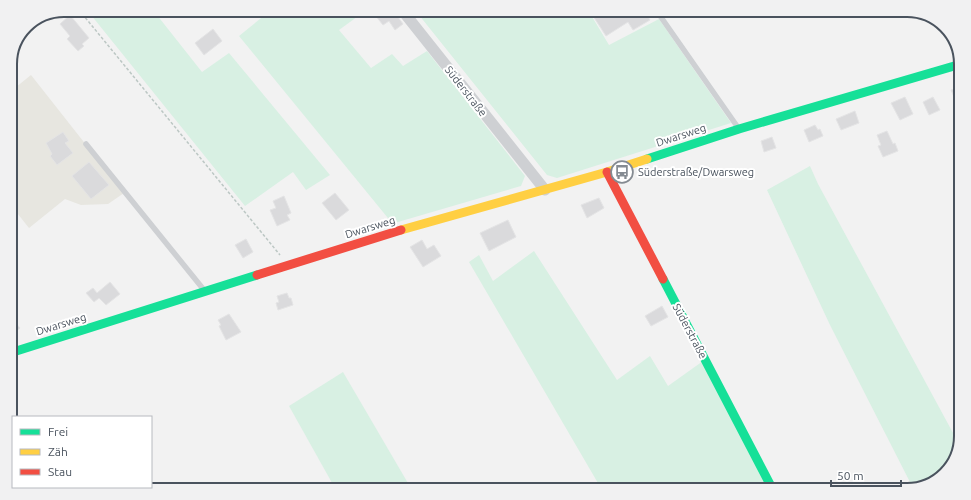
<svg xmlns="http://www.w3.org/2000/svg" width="971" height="500" font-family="Ubuntu,sans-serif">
  <rect width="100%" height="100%" fill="#f2f2f2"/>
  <path fill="#e7e6e0" d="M 31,75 L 124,193 L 108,204 L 81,205 L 65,199 L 29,228 L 10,204 L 10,92 Z"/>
  <g fill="#d8f0e3">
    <path d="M 87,10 L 153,10 L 202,72 L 229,53 L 330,175 L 306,190 L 293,172 L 245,206 Z"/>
    <path d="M 271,10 L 358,10 L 361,14 L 339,30 L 371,68 L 392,54 L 403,66 L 427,51 L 525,176 L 521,186 L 398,222 L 392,223 L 239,36 Z"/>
    <path d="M 415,10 L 598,10 L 591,15 L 609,45 L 659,19 L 731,123 L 557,178 L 547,175 Z"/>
    <path d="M 810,166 L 818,184 L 959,444 L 955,460 L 937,481 L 913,488 L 830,325 L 767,190 Z"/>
    <path d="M 534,251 L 617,380 L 650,356 L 668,386 L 703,361 L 770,490 L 602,490 L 469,262 L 479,255 L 493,281 Z"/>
    <path d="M 343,372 L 412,490 L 336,490 L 289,406 Z"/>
  </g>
  <g fill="#dadadc" stroke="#e4e4e5">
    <path d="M 371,10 L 393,10 L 403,24 L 395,30 L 389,21 L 383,25 Z"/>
    <path d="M 602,10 L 644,10 L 650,20 L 633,30 L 628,22 L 606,36 L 593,16 Z"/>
    <path d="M 70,15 L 89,38 L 82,44 L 84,46 L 78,51 L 67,39 L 70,36 L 60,24 Z"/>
    <path d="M 213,29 L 222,41 L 204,55 L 195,43 Z"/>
    <path d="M 961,87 L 961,113 L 951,90 Z"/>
    <path d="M 905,97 L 913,114 L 900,120 L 891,103 Z"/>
    <path d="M 933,97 L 940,110 L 929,115 L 923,102 Z"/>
    <path d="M 855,111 L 859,123 L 841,130 L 836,119 Z"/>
    <path d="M 815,125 L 818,130 L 820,129 L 823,136 L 809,142 L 804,130 Z"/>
    <path d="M 887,131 L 893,144 L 895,143 L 898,151 L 883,157 L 878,146 L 881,145 L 877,135 Z"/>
    <path d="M 63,132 L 69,141 L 65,143 L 73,153 L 57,165 L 50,156 L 52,154 L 46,143 Z"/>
    <path d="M 772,137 L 776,148 L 764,152 L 761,141 Z"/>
    <path d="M 89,162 L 109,185 L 91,199 L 72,176 Z"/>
    <path d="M 335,193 L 349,210 L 336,220 L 322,203 Z"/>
    <path d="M 284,196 L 291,213 L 287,215 L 290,220 L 277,226 L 270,210 L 276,208 L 273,201 Z"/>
    <path d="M 599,198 L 604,208 L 587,218 L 581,205 Z"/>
    <path d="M 508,220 L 516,237 L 489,251 L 480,233 Z"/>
    <path d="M 246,239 L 253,252 L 243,258 L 235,245 Z"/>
    <path d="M 422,240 L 427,249 L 434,245 L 441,256 L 423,267 L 410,247 Z"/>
    <path d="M 110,282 L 120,294 L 106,305 L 99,298 L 94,302 L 86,293 L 93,288 L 97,293 Z"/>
    <path d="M 287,293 L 289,298 L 291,298 L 293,305 L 278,310 L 276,303 L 279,302 L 277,296 Z"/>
    <path d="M 662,306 L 668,317 L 651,326 L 645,316 Z"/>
    <path d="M 229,314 L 241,332 L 226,340 L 219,326 L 221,325 L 218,320 Z"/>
    <path d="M 10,317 L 20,328 L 10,336 Z"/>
  </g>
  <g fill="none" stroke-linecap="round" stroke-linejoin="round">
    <path stroke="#bcc7c4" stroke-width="1.5" stroke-dasharray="3 2" stroke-linecap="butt" d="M 79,10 L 280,255"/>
    <g stroke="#ced0d3" stroke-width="5.5">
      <path d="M 656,10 L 739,129"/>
      <path d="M 86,144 L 204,290"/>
    </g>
    <path stroke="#ced0d3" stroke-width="11" d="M 402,10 L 545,190"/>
    <g stroke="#16e098" stroke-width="9">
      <path d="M 647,159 L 739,129 L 961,64"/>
      <path d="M 663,279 L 773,490"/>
      <path d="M 10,353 L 257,275"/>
    </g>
    <path stroke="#ffcf43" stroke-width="9" d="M 401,230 L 607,172 L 647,159"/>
    <g stroke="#f24e42" stroke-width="9">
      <path d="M 607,172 L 663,279"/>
      <path d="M 257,275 L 401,230"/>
    </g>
  </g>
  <defs>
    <g id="bus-ring" transform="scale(1.15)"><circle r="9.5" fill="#fff" stroke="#858b92" stroke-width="1.5"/><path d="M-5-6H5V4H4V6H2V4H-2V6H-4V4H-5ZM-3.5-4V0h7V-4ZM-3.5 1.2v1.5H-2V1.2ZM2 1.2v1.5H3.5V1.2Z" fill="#858b92"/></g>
  </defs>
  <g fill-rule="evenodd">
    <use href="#bus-ring" x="622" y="172"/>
  </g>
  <g text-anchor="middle" stroke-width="4" stroke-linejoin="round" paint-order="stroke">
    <g font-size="11" fill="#4a535e" stroke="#fff">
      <text transform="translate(466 91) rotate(52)" y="4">Süderstraße</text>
      <text transform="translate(681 135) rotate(-18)" y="4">Dwarsweg</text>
      <text transform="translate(370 227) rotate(-17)" y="4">Dwarsweg</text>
      <text transform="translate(61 324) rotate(-17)" y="4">Dwarsweg</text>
      <text transform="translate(690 331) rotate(62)" y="4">Süderstraße</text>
    </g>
    <g font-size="11" fill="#4a535e" stroke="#fff" text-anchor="start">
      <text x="638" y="176">Süderstraße/Dwarsweg</text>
    </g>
  </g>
  <path d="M0 0H971V500H0ZM64 17H907A47 47 0 0 1 954 64V436A47 47 0 0 1 907 483H64A47 47 0 0 1 17 436V64A47 47 0 0 1 64 17Z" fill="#f1f1f2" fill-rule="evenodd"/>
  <path fill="none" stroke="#4a535e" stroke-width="2" d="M64 17H907A47 47 0 0 1 954 64V436A47 47 0 0 1 907 483H64A47 47 0 0 1 17 436V64A47 47 0 0 1 64 17Z"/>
  <rect x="12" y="416" width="140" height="72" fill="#ffffff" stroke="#b7babf"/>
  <rect x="20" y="429" width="20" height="6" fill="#16e098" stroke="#b7babf"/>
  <text x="48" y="436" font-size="12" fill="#4a535e">Frei</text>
  <rect x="20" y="449" width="20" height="6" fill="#ffcf43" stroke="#b7babf"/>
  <text x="48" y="456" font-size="12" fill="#4a535e">Zäh</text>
  <rect x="20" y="469" width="20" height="6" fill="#f24e42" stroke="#b7babf"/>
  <text x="48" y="476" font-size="12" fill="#4a535e">Stau</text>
  <path d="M831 480v6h70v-6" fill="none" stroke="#4a535e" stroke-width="2"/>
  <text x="837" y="480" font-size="12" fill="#4a535e" stroke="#ffffff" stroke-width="3" paint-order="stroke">50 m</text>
</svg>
